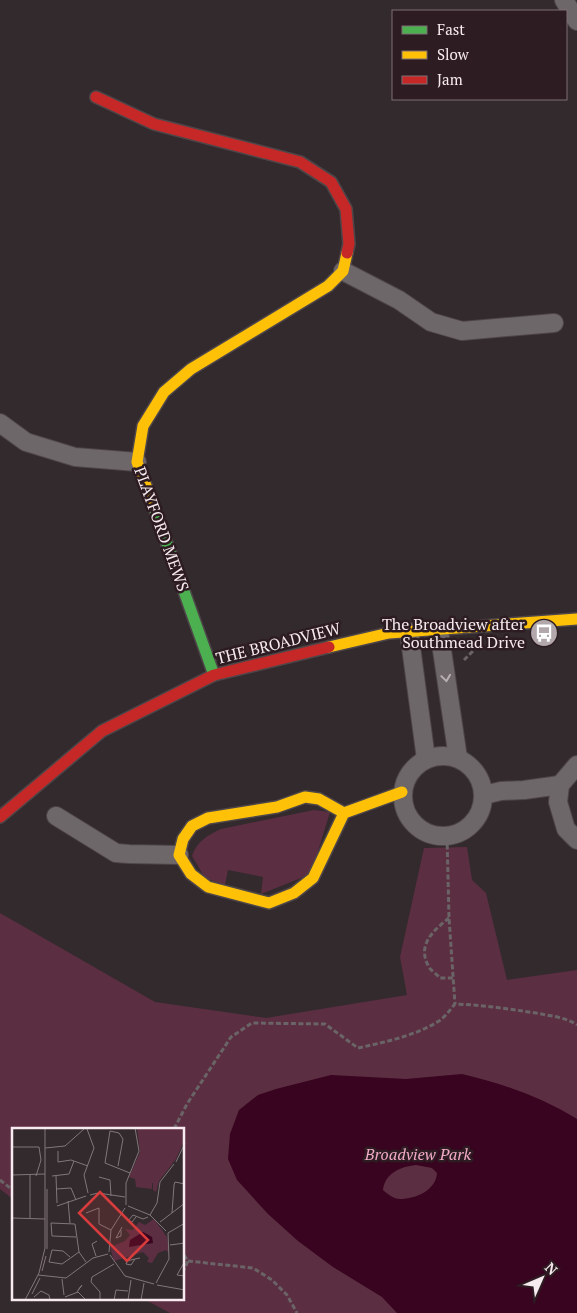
<svg xmlns="http://www.w3.org/2000/svg" width="577" height="1313" font-family="'PT Serif',serif">
  <rect width="100%" height="100%" fill="#332a2d"/>
  <g fill="#5c2e42">
    <path d="M 314,810 L 330,812 L 311,874 L 261,894 L 263,877 L 228,870 L 225,885 L 205,878 L 192,856 C 197,841 208,835 221,829 Z"/>
    <path d="M 467,847 L 472,880 L 486,893 L 507,980 L 577,970 L 577,1313 L 170,1313 L 144,1299 L 184,1299 L 184,1129 L 14,1129 L 14,1200 L 0,1189 L 0,913 L 155,1002 L 266,1018 L 407,995 L 400,957 L 424,848 Z"/>
  </g>
  <path fill="#38041f" fill-rule="evenodd" d="M 462,1074 C 501,1083 542,1097 577,1119 L 577,1313 L 397,1313 L 382,1297 L 333,1267 L 298,1241 L 268,1214 L 237,1180 L 228,1159 L 230,1134 L 239,1110 L 258,1095 L 276,1089 L 331,1075 L 406,1079 ZM 416,1165 L 432,1168 L 437,1173 C 436,1190 416,1199 400,1199 C 394,1199 387,1194 383,1190 C 385,1173 400,1167 416,1165 Z"/>
  <g fill="none" stroke-linecap="round" stroke-linejoin="round">
    <g stroke="#4f4649" stroke-width="20">
      <g id="street">
        <path d="M 564,0 L 577,21"/>
        <path d="M 343,271 L 399,300 L 431,322 L 462,331 L 554,323"/>
        <path d="M 0,423 L 26,442 L 75,457 L 137,462"/>
        <path d="M 439,630 L 458,758"/>
        <path d="M 409,632 L 426,759"/>
        <circle cx="443" cy="796" r="40"/>
        <path d="M 577,765 L 560,785 L 558,802 L 566,829 L 577,840"/>
        <path d="M 484,795 L 501,791 L 524,790 L 560,785"/>
        <path d="M 56,816 L 116,853 L 129,854 L 179,855"/>
      </g>
    </g>
    <g stroke="#4f4649" stroke-width="14">
      <path id="fast" d="M 151,499 L 214,675"/>
    </g>
    <g stroke="#4f4649" stroke-width="14">
      <g id="slow">
        <path d="M 151,499 L 137,462 L 143,426 L 164,392 L 191,369 L 328,286 L 343,271 L 347,253"/>
        <path d="M 329,647 L 389,633 L 577,619"/>
        <path d="M 344,813 L 319,799 L 305,797 L 277,807 L 208,818 L 192,826 L 183,839 L 179,855 L 191,874 L 208,887 L 269,903 L 294,893 L 313,878 L 344,813 L 402,792"/>
      </g>
    </g>
    <g stroke="#4f4649" stroke-width="14">
      <g id="jam">
        <path d="M 96,97 L 154,124 L 300,162 L 331,182 L 346,209 L 349,244 L 347,253"/>
        <path d="M 0,817 L 102,731 L 214,675 L 329,647"/>
      </g>
    </g>
    <g stroke="#6a6466" stroke-width="3" stroke-dasharray="5 2.5" stroke-linecap="butt">
      <path d="M 464,660 L 474,650"/>
      <path d="M 447,837 L 449,918 L 455,1004"/>
      <path d="M 449,918 C 434,930 416,945 429,967 C 431,971 437,974 440,978 L 454,978"/>
      <path d="M 174,1129 L 187,1104 L 231,1037 L 252,1023 L 325,1024 L 358,1048 C 385,1042 415,1036 439,1021 C 445,1017 450,1010 455,1004 C 484,1005 508,1009 536,1013 C 550,1016 566,1017 577,1025"/>
      <path d="M 0,1180 L 14,1191"/>
      <path d="M 184,1255 L 188,1261 L 184,1270"/>
      <path d="M 188,1261 L 253,1268 L 272,1280 L 287,1295 L 297,1313"/>
    </g>
    <use href="#street" stroke="#6e6769" stroke-width="18"/>
    <use href="#fast" stroke="#4caf50" stroke-width="11"/>
    <use href="#slow" stroke="#ffc107" stroke-width="11"/>
    <use href="#jam" stroke="#c62828" stroke-width="11"/>
  </g>
  <defs><path id="oneway-chevron" d="M-2-3.5L2.5 0L-2 3.5" fill="none" stroke-width="1.6" stroke-linecap="round" stroke-linejoin="round" transform="scale(1.25)"/></defs>
  <use stroke="#b9b0b3" href="#oneway-chevron" transform="translate(446 678) rotate(82)"/>
  <defs>
    <g id="bus-disc" transform="scale(1.4375)"><circle r="9.5" fill="#b2a7ab" stroke="#2d1c22"/><path d="M-5-6H5V4H4V6H2V4H-2V6H-4V4H-5ZM-3.5-4V0h7V-4ZM-3.5 1.2v1.5H-2V1.2ZM2 1.2v1.5H3.5V1.2Z" fill="#fff"/></g>
  </defs>
  <g fill-rule="evenodd">
    <use href="#bus-disc" x="544" y="633"/>
  </g>
  <g text-anchor="middle" stroke-width="5" stroke-linejoin="round" paint-order="stroke">
    <g font-size="16" fill="#f7ebef" stroke="#2d1c22">
      <text transform="translate(162 529) rotate(70)" y="6">PLAYFORD MEWS</text>
      <text transform="translate(278 643) rotate(-14)" y="6">THE BROADVIEW</text>
    </g>
    <g font-size="16" fill="#f7ebef" stroke="#2d1c22" text-anchor="end">
      <text x="525" y="630">The Broadview after<tspan x="525" dy="18">Southmead Drive</tspan></text>
    </g>
    <g font-size="16" font-style="italic" fill="#f2aac6" stroke="#2d1c22">
      <text x="418" y="1160">Broadview Park</text>
    </g>
  </g>
  <g transform="translate(12 1128)">
    <rect width="172" height="172" fill="#332a2d"/>
    <path d="M 125,0 L 172,0 L 172,13 L 164,31 L 147,53 L 144,64 L 141,62 L 141,55 L 133,55 L 140,55 L 140,61 L 124,59 L 123,51 L 117,49 L 128,24 ZM 142,91 L 155,109 L 157,125 L 154,122 L 146,125 L 140,135 L 135,134 L 137,130 L 131,124 L 102,133 L 98,119 L 113,113 L 118,107 L 113,101 L 121,102 L 127,94 L 133,97 Z" fill="#5c2e42"/>
    <path d="M 131,104 L 140,109 L 141,115 L 117,119 L 118,112 Z" fill="#38041f"/>
    <path fill="none" stroke="#81777b" stroke-width="1" d="M 75,1 L 82,20 L 72,47 L 76,65M 0,19 L 27,19 L 29,32 L 24,48M 33,20 L 53,18 L 72,1M 46,23 L 46,34 L 59,32 L 76,38M 164,34 L 173,15M 106,38 L 111,11 L 107,5 L 98,3 L 93,35 L 118,45M 0,47 L 33,46M 18,47 L 18,90M 40,48 L 57,46 L 62,33M 44,48 L 45,75M 87,49 L 98,52 L 99,68M 44,61 L 59,60 L 64,72M 78,67 L 86,65 L 113,69M 56,73 L 58,95M 114,77 L 114,55 L 127,23 L 123,0M 45,78 L 74,68M 116,78 L 138,87 L 154,103M 74,85 L 87,80 L 87,96 L 99,102M 160,85 L 162,57 L 163,54 L 173,56M 138,87 L 145,75 L 148,54 L 162,36M 124,89 L 120,94 L 116,93 L 121,87 L 131,91 L 136,89M 0,90 L 33,91M 148,94 L 173,75M 109,102 L 109,108 L 104,110 L 110,99M 156,105 L 173,95M 64,109 L 40,108 L 39,95 L 63,96 L 67,124 L 74,134M 158,117 L 173,115M 35,121 L 35,61M 97,124 L 99,102 L 113,80M 98,127 L 113,148 L 142,156M 84,128 L 80,116 L 85,113M 58,129 L 51,123 L 40,122 L 37,134 L 50,136 L 67,124M 123,131 L 119,137 L 114,136 L 115,133 L 123,131 L 128,130M 173,133 L 165,147 L 173,148M 30,143 L 34,128M 26,147 L 54,150 L 81,130 L 96,126M 50,151 L 52,167M 144,155 L 157,131 L 156,105M 145,157 L 173,162M 65,164 L 70,157 L 66,162M 20,166 L 28,150M 22,169 L 29,163 L 37,167 L 38,172M 53,169 L 66,164 L 74,172M 13,172 L 27,145 L 33,120 L 33,0M 88,172 L 88,164 L 79,154 L 80,149 L 102,136M 102,172 L 104,162 L 116,163M 116,172 L 119,152M 129,172 L 132,155"/>
    <path fill="#d93c3c" fill-opacity="0.15" stroke="#d93c3c" stroke-width="2.5" d="M 88,64 L 136,112 L 115,133 L 67,85 Z"/>
    <rect width="172" height="172" fill="none" stroke="#f7ebef" stroke-width="2.5"/>
  </g>
  <rect x="392" y="10" width="175" height="90" fill="#2d1c22" stroke="#7e6f74"/>
  <rect x="402" y="26" width="25" height="8" fill="#4caf50" stroke="#7e6f74"/>
  <text x="437" y="35" font-size="15" fill="#f7ebef">Fast</text>
  <rect x="402" y="51" width="25" height="8" fill="#ffc107" stroke="#7e6f74"/>
  <text x="437" y="60" font-size="15" fill="#f7ebef">Slow</text>
  <rect x="402" y="76" width="25" height="8" fill="#c62828" stroke="#7e6f74"/>
  <text x="437" y="85" font-size="15" fill="#f7ebef">Jam</text>
  <g transform="translate(542 1278) rotate(45)" stroke="#2d1c22" stroke-width="4" paint-order="stroke">
  <path d="M0-4L9 19L0 12L-9 19Z" fill="#f7ebef"/>
  <text y="-8" font-size="14" font-weight="bold" text-anchor="middle" fill="#f7ebef">N</text>
  </g>
</svg>
